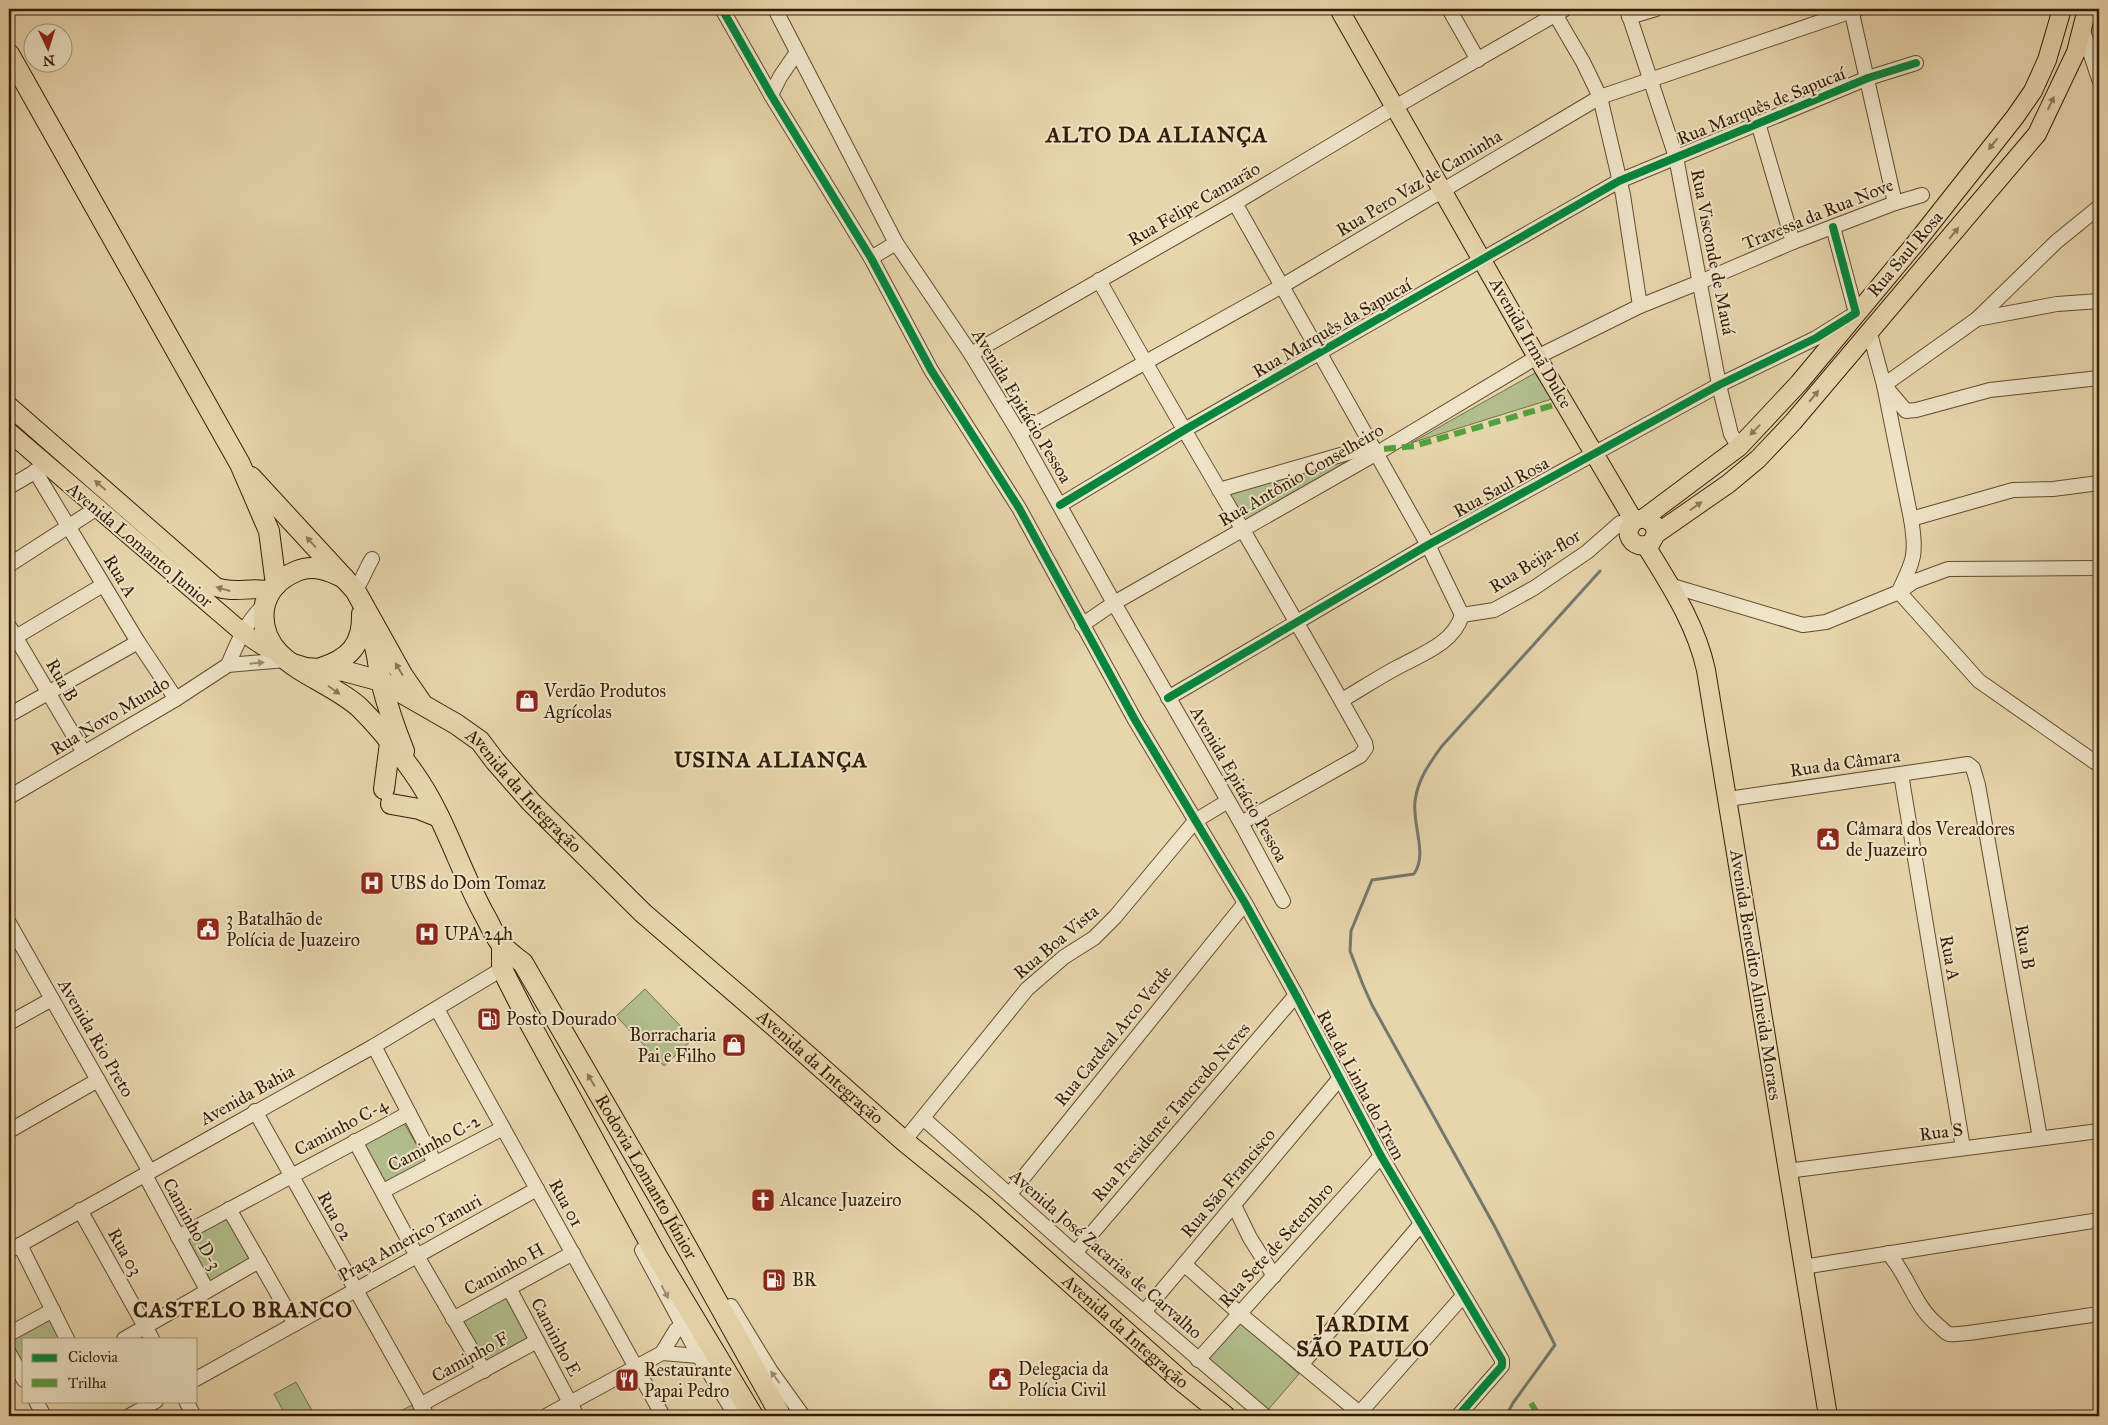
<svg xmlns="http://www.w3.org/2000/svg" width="2108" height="1425" font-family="'IM FELL Great Primer',serif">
  <rect width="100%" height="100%" fill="#e7d5ab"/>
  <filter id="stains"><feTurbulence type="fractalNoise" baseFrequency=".004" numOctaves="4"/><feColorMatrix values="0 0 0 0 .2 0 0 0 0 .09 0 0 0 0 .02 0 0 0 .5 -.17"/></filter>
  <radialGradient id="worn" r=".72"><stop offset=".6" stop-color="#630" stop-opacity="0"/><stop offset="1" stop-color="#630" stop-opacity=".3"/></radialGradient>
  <g fill="#b1be8c" stroke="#736d49">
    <path d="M 1535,373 L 1552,399 L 1411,443 Z"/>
    <path d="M 1369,450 L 1244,522 L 1225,491 Z"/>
    <path d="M 645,989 L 693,1039 L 664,1066 L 616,1016 Z"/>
    <path d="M 404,1123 L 427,1163 L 385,1186 L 363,1146 Z"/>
    <path d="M 229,1216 L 255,1261 L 208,1287 L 182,1241 Z"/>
    <path d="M 506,1292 L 531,1336 L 484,1362 L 460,1317 Z"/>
    <path d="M 50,1317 L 62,1339 L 24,1339 L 24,1375 L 9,1347 L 9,1339 Z"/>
    <path d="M 1238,1320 L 1299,1374 L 1267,1411 L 1204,1359 Z"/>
    <path d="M 296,1382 L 315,1416 L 286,1416 L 274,1394 Z"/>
    <path d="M 412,1405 L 419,1416 L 391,1416 Z"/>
  </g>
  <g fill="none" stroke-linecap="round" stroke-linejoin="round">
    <path stroke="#72786e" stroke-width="3" d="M 1506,1416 L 1513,1403 L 1555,1345 L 1495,1227 L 1372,1005 L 1363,985 L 1350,951 L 1351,931 L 1372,880 L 1414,874 C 1428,854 1412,825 1415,801 C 1418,779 1429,764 1442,746 L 1600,571"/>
    <g stroke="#624a2f" stroke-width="16">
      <g id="minor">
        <path d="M 722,9 L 771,95 L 871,258 L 931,370 L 1019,508 L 1135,720 L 1245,903 L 1296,995 L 1381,1156 L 1502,1360 L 1502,1366 L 1458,1416"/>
        <path d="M 775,9 L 896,243 L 971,354 L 1019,433 L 1114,603 L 1241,823 L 1283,901"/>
        <path d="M 1449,9 L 1478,60"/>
        <path d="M 1552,9 L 1583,62 L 1600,97 L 1623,195 L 1640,306"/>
        <path d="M 1627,9 L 1676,157 L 1719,385 L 1731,434 L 1739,447"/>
        <path d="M 1851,9 L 1895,203"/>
        <path d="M 1629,17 L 1656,9"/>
        <path d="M 2082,28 L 2099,79"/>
        <path d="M 771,95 L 780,77 L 797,52"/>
        <path d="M 1758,123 L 1793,242"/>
        <path d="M 1235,203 L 1428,545 L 1462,615"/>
        <path d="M 871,258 L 896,243"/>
        <path d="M 1099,280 C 1185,436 1279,587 1365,743 L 1366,748 L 1360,756 L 1241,823"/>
        <path d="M 2099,301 L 2057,304 L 1977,319 L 1884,385 L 1911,519 L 2013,490 L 2053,489 L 2099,483"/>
        <path d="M 1977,319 L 2056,242 L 2099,207"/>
        <path d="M 1869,330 L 1884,385 L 1906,411 L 1916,410 L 1990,390 L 2099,378"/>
        <path d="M 971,354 L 1235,203 L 1395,107 L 1565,9"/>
        <path d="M 1019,433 L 1282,286 L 1600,97 L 1858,9"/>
        <path d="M 35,471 L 138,642 L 176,699"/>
        <path d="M 9,487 L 43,467"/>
        <path d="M 1219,490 L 1372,446"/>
        <path d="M 1060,505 L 1186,429 L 1619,181 L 1868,78 L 1916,63"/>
        <path d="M 9,565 L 97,508"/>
        <path d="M 1669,585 L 1803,625 L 1826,622 L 1899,592 L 1979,681 L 2099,765"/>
        <path d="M 355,590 C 363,580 365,570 372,559"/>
        <path d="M 1899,591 C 1914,560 1917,554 1911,519"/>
        <path d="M 1899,592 L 1913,582 L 1948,569 L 2099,568"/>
        <path d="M 1082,625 L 1114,603 L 1384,449 L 1537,357 L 1640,306 L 1700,282 L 1793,242 L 1895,203 L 1922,195"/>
        <path d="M 9,626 L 84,753"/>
        <path d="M 9,641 L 103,585"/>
        <path d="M 228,665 C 238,641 246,622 265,604"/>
        <path d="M 1168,698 L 1428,545 L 1719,385 L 1816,338 L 1856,313 L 1833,227"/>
        <path d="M 1342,700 C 1361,689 1379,677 1398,667 C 1422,654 1454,643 1462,615 L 1494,610 L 1534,588 L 1587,552 L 1620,523"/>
        <path d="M 9,715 L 138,642"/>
        <path d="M 1901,774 L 1963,1148"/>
        <path d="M 9,797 L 176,699 L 228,665 L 286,660"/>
        <path d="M 1728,799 L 1968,764 L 1973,768 L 1978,785 L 2040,1138"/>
        <path d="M 9,923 L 150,1172"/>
        <path d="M 437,1009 L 663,1416"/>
        <path d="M 9,1023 L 52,999"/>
        <path d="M 374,1046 L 435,1163"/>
        <path d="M 255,1111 L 427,1416"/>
        <path d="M 923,1118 L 1075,1253 L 1265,1416"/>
        <path d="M 9,1131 L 98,1080"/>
        <path d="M 355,1141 L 417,1256 L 484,1371"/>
        <path d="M 904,1141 L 1027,989 L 1064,957 L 1094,938 L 1115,917 L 1195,821 L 1228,801"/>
        <path d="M 1787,1171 L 2099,1131"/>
        <path d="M 145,1175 L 207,1290"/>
        <path d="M 383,1191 L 503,1128"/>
        <path d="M 1010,1194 L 1245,903"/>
        <path d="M 1234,1205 L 1250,1238 L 1274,1276"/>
        <path d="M 229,1209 L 295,1324"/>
        <path d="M 80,1210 L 152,1339"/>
        <path d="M 178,1237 L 409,1113"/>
        <path d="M 20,1245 L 67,1339"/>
        <path d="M 642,1250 L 699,1356 L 736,1416"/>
        <path d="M 9,1251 L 374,1046 L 502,969"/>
        <path d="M 1075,1253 L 1296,995"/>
        <path d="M 1888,1253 C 1909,1276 1914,1307 1940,1327 C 1942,1329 1946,1333 1949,1334 C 1955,1335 1963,1333 1969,1333 L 2099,1314"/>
        <path d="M 1184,1264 L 1240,1314 L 1363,1416"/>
        <path d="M 1803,1267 L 2099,1220"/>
        <path d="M 509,1288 L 577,1416"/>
        <path d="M 731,1306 L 770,1370 L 803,1416"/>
        <path d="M 1144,1312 L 1340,1078"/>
        <path d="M 453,1319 L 573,1253"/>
        <path d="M 9,1334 L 53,1310"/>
        <path d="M 124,1339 L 259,1261"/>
        <path d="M 9,1353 L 24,1380"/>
        <path d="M 662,1353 L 676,1330 L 683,1325"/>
        <path d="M 1198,1360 L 1381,1156"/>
        <path d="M 1301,1365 L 1421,1224"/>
        <path d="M 196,1379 L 537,1189"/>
        <path d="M 36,1401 L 44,1416"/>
        <path d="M 186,1401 L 194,1416"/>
        <path d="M 420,1405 L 537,1341"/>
        <path d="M 129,1416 L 156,1401"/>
        <path d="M 546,1416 L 662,1353 L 699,1356"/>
        <path d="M 1357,1416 L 1463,1296"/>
      </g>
    </g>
    <g stroke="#351c06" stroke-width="20">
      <g id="major">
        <path d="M 1339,9 L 1537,357 L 1634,521"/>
        <path d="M 9,406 L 216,587 C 235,594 252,586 271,591"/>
        <path d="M 9,432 L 242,632 L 263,646 L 275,651"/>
        <path d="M 1644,518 L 1739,447 L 1799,383 L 1914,245 L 2015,117 L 2033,91 L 2047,60 L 2062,9"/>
        <path d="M 1656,534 L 1654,524 L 1644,518 L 1634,521 L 1628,530 C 1629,543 1639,549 1651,543 L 1656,534 L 1728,484 L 1758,459 L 1793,422 L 2037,134 L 2076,52 L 2087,9"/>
        <path d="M 1646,546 C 1670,585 1696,624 1706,670 L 1828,1416"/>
      </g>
    </g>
    <g stroke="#351c06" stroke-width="22">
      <g id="highway">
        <path d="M 9,54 L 240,464 L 269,531 L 276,585"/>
        <path d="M 251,477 L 355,590 L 403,676 L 421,702"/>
        <path id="s1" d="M 344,578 C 329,570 313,564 297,571 C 280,578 267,590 264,609 C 257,665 326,676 360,708 C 377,725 399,752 413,772 C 444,815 459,868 484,914 C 490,924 495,938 503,946 C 509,953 517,958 523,963 L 665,1208 L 781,1416"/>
        <path d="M 371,636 C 378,649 378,667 381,681 C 387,705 395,729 404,751"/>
        <path id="s2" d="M 293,664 L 306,668 L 344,671 L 381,681 L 456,724 L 480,741 L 495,761 L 531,802 L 643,913 L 773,1025 L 904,1141 L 985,1207 L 1178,1378 L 1225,1416"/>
        <path d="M 321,668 C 349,659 363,645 362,614"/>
        <path d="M 384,789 L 390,743"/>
        <path d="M 391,804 L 419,809 L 439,817"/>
        <path d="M 502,945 L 502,969 L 527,1018 L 658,1258 L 753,1416"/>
      </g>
    </g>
    <use href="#minor" stroke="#efe4c8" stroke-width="14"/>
    <use href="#major" stroke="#e7d5ab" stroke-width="18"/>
    <use href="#highway" stroke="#e7d5ab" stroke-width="20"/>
    <g stroke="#53a13d" stroke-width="6" stroke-dasharray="12 6" stroke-linecap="butt">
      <path d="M 1384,449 L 1414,446 L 1564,402"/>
      <path d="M 1531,1403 L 1539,1416"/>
    </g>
    <g stroke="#efe4c8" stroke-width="11">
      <g id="cycleway">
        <path d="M 722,9 L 771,95 L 871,258 L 931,370 L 1019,508 L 1135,720 L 1245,903 L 1296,995 L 1381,1156 L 1502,1360 L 1502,1366 L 1458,1416"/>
        <path d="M 1060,505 L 1186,429 L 1619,181 L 1868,78 L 1916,63"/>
        <path d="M 1168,698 L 1428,545 L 1719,385 L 1816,338 L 1856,313 L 1833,227"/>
      </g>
    </g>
    <use href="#cycleway" stroke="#00873e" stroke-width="8"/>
  </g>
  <defs><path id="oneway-solid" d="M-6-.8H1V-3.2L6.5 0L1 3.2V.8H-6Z" transform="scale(1.25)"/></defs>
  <g fill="#8e7858">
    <use href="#oneway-solid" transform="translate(2051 103) rotate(-64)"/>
    <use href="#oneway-solid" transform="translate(1993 144) rotate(129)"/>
    <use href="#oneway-solid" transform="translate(1954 233) rotate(-50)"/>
    <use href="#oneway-solid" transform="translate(1814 396) rotate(-50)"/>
    <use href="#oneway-solid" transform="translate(1755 430) rotate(134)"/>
    <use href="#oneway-solid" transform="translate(100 485) rotate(-139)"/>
    <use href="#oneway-solid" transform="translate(1696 506) rotate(-35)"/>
    <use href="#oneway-solid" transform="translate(311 542) rotate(-132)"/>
    <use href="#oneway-solid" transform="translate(223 589) rotate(-164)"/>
    <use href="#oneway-solid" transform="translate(399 669) rotate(-120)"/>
    <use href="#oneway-solid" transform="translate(334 690) rotate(35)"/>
    <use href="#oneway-solid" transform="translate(591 1080) rotate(-121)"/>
  </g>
  <g fill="#9b8a71">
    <use href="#oneway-solid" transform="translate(257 663) rotate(-5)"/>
    <use href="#oneway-solid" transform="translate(665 1292) rotate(62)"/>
    <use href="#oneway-solid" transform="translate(775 1377) rotate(-127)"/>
  </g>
  <defs>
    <g id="shop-square" transform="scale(1.25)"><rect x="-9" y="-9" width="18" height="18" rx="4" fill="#8f2418" stroke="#efe4c8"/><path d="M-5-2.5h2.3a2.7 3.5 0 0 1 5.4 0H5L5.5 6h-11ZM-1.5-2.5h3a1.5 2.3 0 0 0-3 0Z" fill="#fff"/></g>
    <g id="civic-square" transform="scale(1.25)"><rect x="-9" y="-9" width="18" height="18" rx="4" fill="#8f2418" stroke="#efe4c8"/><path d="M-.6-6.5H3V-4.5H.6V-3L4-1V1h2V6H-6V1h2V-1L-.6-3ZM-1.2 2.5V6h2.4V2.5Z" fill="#fff"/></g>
    <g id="hospital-square" transform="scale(1.25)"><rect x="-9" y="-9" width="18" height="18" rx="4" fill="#8f2418" stroke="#efe4c8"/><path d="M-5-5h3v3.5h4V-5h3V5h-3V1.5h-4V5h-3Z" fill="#fff"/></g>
    <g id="fuel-square" transform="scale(1.25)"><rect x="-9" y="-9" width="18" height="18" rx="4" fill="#8f2418" stroke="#efe4c8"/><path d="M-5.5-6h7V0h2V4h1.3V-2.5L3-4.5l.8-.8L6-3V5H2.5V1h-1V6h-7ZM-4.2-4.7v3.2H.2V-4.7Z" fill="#fff"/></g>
    <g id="church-square" transform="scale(1.25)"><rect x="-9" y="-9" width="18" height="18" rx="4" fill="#8f2418" stroke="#efe4c8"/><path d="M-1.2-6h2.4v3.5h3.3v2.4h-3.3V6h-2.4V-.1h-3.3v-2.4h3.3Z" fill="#fff"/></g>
    <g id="restaurant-square" transform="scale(1.25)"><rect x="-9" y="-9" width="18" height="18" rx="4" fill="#8f2418" stroke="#efe4c8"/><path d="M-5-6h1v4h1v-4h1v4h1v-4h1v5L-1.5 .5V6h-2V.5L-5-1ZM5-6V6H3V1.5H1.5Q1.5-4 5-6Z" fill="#fff"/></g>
  </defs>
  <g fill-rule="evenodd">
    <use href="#shop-square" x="527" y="701"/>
    <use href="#civic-square" x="1828" y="839"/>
    <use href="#hospital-square" x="372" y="883"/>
    <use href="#civic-square" x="208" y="929"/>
    <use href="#hospital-square" x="427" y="934"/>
    <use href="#fuel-square" x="489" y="1019"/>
    <use href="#shop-square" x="734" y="1045"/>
    <use href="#church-square" x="763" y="1200"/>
    <use href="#fuel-square" x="774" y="1280"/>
    <use href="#civic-square" x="1000" y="1379"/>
    <use href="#restaurant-square" x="627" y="1380"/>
  </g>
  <g text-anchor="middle" stroke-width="4" stroke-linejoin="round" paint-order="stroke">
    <g font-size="18" fill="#351c06" stroke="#efe4c8">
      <text transform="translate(1761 106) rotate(-22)" y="6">Rua Marquês de Sapucaí</text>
      <text transform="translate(1419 183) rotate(-31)" y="6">Rua Pero Vaz de Caminha</text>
      <text transform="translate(1194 204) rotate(-30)" y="6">Rua Felipe Camarão</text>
      <text transform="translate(1818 214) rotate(-22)" y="6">Travessa da Rua Nove</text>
      <text transform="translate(1713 252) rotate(79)" y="6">Rua Visconde de Mauá</text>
      <text transform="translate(1905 254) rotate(-50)" y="6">Rua Saul Rosa</text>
      <text transform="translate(1332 328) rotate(-30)" y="6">Rua Marquês da Sapucaí</text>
      <text transform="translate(1531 343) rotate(60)" y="6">Avenida Irmã Dulce</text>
      <text transform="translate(1022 406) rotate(59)" y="6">Avenida Epitácio Pessoa</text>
      <text transform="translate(1301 475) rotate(-30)" y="6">Rua Antônio Conselheiro</text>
      <text transform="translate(1501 487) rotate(-29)" y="6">Rua Saul Rosa</text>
      <text transform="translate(140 545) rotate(40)" y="6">Avenida Lomanto Junior</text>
      <text transform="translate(1535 561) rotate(-32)" y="6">Rua Beija-flor</text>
      <text transform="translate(120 576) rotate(59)" y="6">Rua A</text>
      <text transform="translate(62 680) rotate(60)" y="6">Rua B</text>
      <text transform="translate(110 716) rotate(-31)" y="6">Rua Novo Mundo</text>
      <text transform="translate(1845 763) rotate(-8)" y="6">Rua da Câmara</text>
      <text transform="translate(1239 784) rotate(60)" y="6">Avenida Epitácio Pessoa</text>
      <text dy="6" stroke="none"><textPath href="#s2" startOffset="272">Avenida da Integração</textPath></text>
      <text transform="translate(1056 942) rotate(-40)" y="6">Rua Boa Vista</text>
      <text transform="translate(2025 947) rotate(80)" y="6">Rua B</text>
      <text transform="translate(1950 958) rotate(80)" y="6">Rua A</text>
      <text transform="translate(1756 975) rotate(81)" y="6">Avenida Benedito Almeida Moraes</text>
      <text transform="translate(1113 1036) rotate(-51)" y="6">Rua Cardeal Arco Verde</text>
      <text transform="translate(96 1038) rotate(60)" y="6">Avenida Rio Preto</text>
      <text dy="6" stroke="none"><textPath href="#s2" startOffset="678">Avenida da Integração</textPath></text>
      <text transform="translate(1361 1085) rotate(62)" y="6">Rua da Linha do Trem</text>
      <text transform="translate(247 1095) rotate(-29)" y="6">Avenida Bahia</text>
      <text transform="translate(1171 1112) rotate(-49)" y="6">Rua Presidente Tancredo Neves</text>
      <text transform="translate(341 1127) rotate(-28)" y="6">Caminho C-4</text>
      <text transform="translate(1941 1132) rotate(-7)" y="6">Rua S</text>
      <text transform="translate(434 1143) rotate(-28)" y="6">Caminho C-2</text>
      <text dy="6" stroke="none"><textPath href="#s1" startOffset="801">Rodovia Lomanto Júnior</textPath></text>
      <text transform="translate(1228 1183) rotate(-50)" y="6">Rua São Francisco</text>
      <text transform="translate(566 1203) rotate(61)" y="6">Rua 01</text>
      <text transform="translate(335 1216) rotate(61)" y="6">Rua 02</text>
      <text transform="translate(192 1224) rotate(61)" y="6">Caminho D-3</text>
      <text transform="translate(410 1238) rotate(-29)" y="6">Praça Americo Tanuri</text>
      <text transform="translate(1276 1245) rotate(-48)" y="6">Rua Sete de Setembro</text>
      <text transform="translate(125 1252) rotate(61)" y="6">Rua 03</text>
      <text transform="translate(1106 1254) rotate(41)" y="6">Avenida José Zacarias de Carvalho</text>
      <text transform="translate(504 1269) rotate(-29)" y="6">Caminho H</text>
      <text dy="6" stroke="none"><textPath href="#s2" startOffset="1082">Avenida da Integração</textPath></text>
      <text transform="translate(556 1337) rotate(62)" y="6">Caminho E</text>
      <text transform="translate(470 1357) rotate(-29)" y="6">Caminho F</text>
    </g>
    <g font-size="18" fill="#351c06" stroke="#efe4c8" text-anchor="start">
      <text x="544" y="697">Verdão Produtos<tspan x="544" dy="21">Agrícolas</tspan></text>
      <text x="1846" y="835">Câmara dos Vereadores<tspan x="1846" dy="21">de Juazeiro</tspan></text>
      <text x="390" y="889">UBS do Dom Tomaz</text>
      <text x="226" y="925">3 Batalhão de<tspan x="226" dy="21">Polícia de Juazeiro</tspan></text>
      <text x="444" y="940">UPA 24h</text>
      <text x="506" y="1025">Posto Dourado</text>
      <text x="716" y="1041" text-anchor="end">Borracharia<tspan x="716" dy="21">Pai e Filho</tspan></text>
      <text x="780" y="1206">Alcance Juazeiro</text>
      <text x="792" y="1286">BR</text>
      <text x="1018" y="1375">Delegacia da<tspan x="1018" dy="21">Polícia Civil</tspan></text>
      <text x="644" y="1376">Restaurante<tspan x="644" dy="21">Papai Pedro</tspan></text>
    </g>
    <g font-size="22" font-weight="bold" letter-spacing="1" fill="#351c06" stroke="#efe4c8">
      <text x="1157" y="142">ALTO DA ALIANÇA</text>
      <text x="771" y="767">USINA ALIANÇA</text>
      <text x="243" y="1317">CASTELO BRANCO</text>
      <text x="1363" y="1331">JARDIM<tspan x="1363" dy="25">SÃO PAULO</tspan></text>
    </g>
  </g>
  <rect width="2108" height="1425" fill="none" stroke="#e7d5ab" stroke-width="30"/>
  <rect x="10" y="10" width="2088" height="1405" fill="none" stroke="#351c06" stroke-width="2.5"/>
  <rect x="15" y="15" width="2078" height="1395" fill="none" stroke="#351c06"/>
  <rect x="22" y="1338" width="175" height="65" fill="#efe4c8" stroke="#a5947a"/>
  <rect x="32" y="1354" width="25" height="8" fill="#00873e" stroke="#a5947a"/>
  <text x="68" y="1362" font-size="15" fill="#351c06">Ciclovia</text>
  <rect x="32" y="1379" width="25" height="8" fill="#53a13d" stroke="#a5947a"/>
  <text x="68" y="1388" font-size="15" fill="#351c06">Trilha</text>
  <g transform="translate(48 48) rotate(176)"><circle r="24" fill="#efe4c8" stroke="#a5947a"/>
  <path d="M0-4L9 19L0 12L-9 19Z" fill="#8f2418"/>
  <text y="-8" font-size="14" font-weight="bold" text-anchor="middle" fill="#351c06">N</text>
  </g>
  <rect width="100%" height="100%" filter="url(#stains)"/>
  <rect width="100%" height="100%" fill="url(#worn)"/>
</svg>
